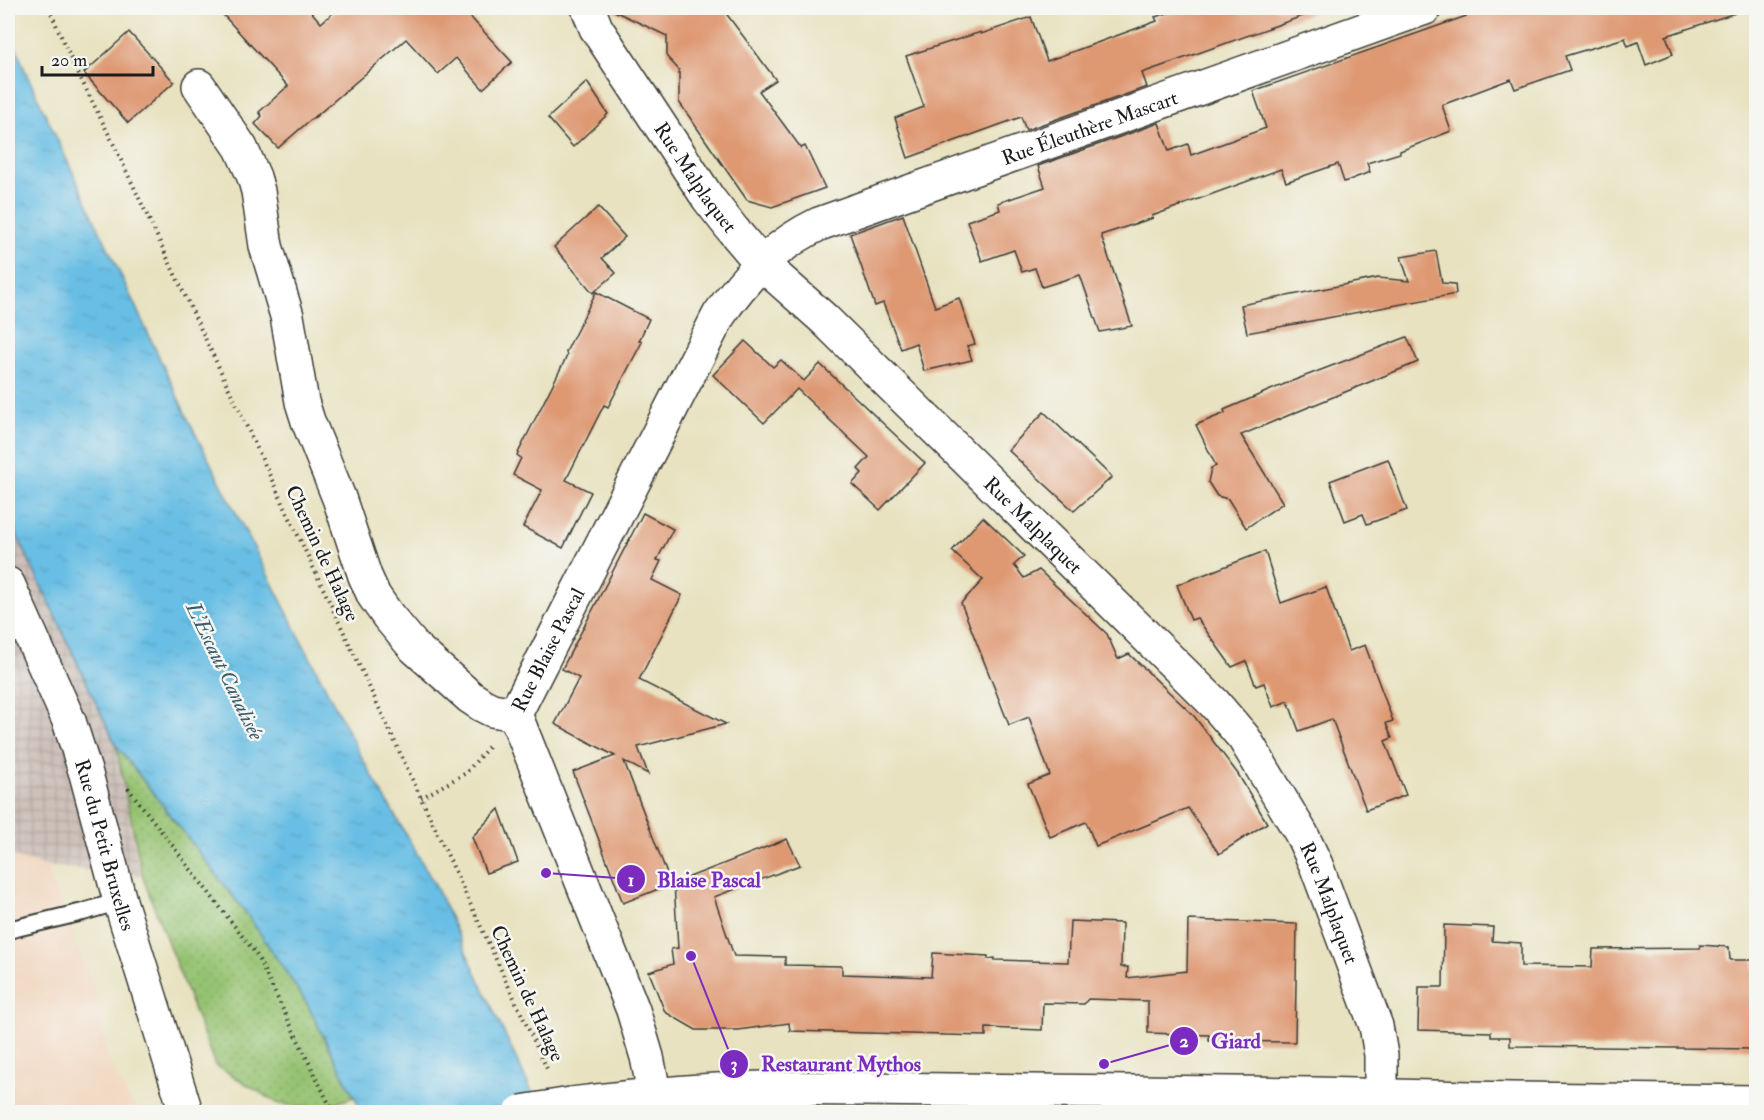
<svg xmlns="http://www.w3.org/2000/svg" width="1764" height="1120" font-family="'IM FELL Double Pica',serif">
  <defs>
    <pattern id="industrial-grid" width="8" height="8" patternUnits="userSpaceOnUse" patternTransform="scale(1.5)"><rect width="8" height="8" fill="#cec1ba"/><path d="M0 4h8M4 0v8" fill="none" stroke="#b0a59f"/></pattern>
    <pattern id="grass-dots" width="8" height="8" patternUnits="userSpaceOnUse" patternTransform="scale(1.5)"><rect width="8" height="8" fill="#96c372"/><path d="M2 2h.1M6 6h.1" fill="none" stroke="#81a762" stroke-width="1.8" stroke-linecap="round"/></pattern>
    <pattern id="water-ripples" width="26" height="14" patternUnits="userSpaceOnUse" patternTransform="scale(1.5)"><rect width="26" height="14" fill="#67bee4"/><path d="M2 4q2-2 4 0t4 0M15 11q2-2 4 0t4 0" fill="none" stroke="#59a3c3"/></pattern>
  </defs>
  <rect width="100%" height="100%" fill="#f6f6f2"/>
  <filter id="ink" filterUnits="userSpaceOnUse"><feTurbulence type="fractalNoise" baseFrequency=".0167" numOctaves="2"/><feDisplacementMap in="SourceGraphic" scale="12" xChannelSelector="R" yChannelSelector="G"/><feConvolveMatrix kernelMatrix="1 2 1 2 8 2 1 2 1" color-interpolation-filters="sRGB"/></filter>
  <filter id="wash" filterUnits="userSpaceOnUse"><feTurbulence type="fractalNoise" baseFrequency=".008" numOctaves="4" result="noise"/><feDisplacementMap in="SourceGraphic" scale="24" xChannelSelector="R" yChannelSelector="G"/><feGaussianBlur stdDeviation="1.35" result="paint"/><feColorMatrix in="noise" values="0 0 0 0 0 0 0 0 0 0 0 0 0 0 0 0 0 1.4 0 .05"/><feComposite in="paint" operator="in"/></filter>
  <g filter="url(#wash)">
    <rect width="100%" height="100%" fill="#e8e2c0"/>
    <path fill="#f1d5bd" d="M 8,851 L 11,856 L 46,866 L 95,992 L 108,1060 L 137,1112 L 8,1112 Z"/>
    <path fill="url(#industrial-grid)" d="M 8,516 L 116,745 L 140,875 L 46,866 L 11,856 L 8,851 Z"/>
    <path fill="url(#grass-dots)" stroke="#597047" stroke-width="1.5" d="M 116,745 L 249,917 L 306,1002 L 354,1097 L 320,1108 L 279,1104 L 215,1065 L 143,878 Z"/>
    <path fill="url(#water-ripples)" stroke="#426d80" stroke-width="1.5" d="M 8,25 L 24,68 L 189,421 L 358,751 L 435,885 L 541,1112 L 362,1112 L 306,1002 L 249,917 L 116,745 L 8,516 Z"/>
    <g id="blocks">
      <g fill="#de9872">
        <path d="M 217,8 L 308,8 L 321,23 L 339,8 L 462,8 L 512,62 L 483,89 L 456,58 L 438,74 L 406,39 L 315,117 L 315,116 L 278,148 L 255,124 L 262,116 L 259,112 L 288,86 Z"/>
        <path d="M 608,8 L 722,8 L 776,80 L 759,91 L 801,148 L 805,146 L 825,188 L 772,207 L 747,200 L 679,102 L 679,70 L 667,57 L 667,36 Z"/>
        <path d="M 1183,8 L 1317,8 L 1317,11 L 1142,73 L 1147,87 L 1026,130 L 1021,117 L 908,158 L 895,118 L 924,107 L 906,56 L 981,32 L 981,34 L 1031,17 L 1047,61 L 1157,21 L 1155,17 Z"/>
        <path d="M 1489,8 L 1734,8 L 1735,13 L 1666,36 L 1673,54 L 1646,65 L 1638,42 L 1628,46 L 1625,38 L 1565,56 L 1570,70 L 1515,89 L 1511,79 L 1442,105 L 1451,131 L 1400,151 L 1400,153 L 1367,163 L 1370,172 L 1344,182 L 1338,164 L 1286,182 L 1281,169 L 1152,216 L 1153,218 L 1101,235 L 1132,326 L 1100,332 L 1080,275 L 1042,287 L 1035,268 L 1022,272 L 1014,250 L 982,261 L 967,221 L 1000,210 L 998,203 L 1045,187 L 1038,166 L 1159,123 L 1169,151 L 1188,144 L 1191,155 L 1266,128 L 1253,91 Z"/>
        <path d="M 129,32 L 174,82 L 128,123 L 84,73 Z"/>
        <path d="M 587,82 L 608,114 L 573,147 L 548,118 Z"/>
        <path d="M 598,207 L 625,237 L 602,258 L 616,273 L 593,293 L 554,247 Z"/>
        <path d="M 903,215 L 935,307 L 959,298 L 975,344 L 967,346 L 972,360 L 924,371 L 916,343 L 901,349 L 883,303 L 875,306 L 850,234 Z"/>
        <path d="M 1436,251 L 1442,283 L 1455,284 L 1456,294 L 1247,333 L 1241,305 L 1378,278 L 1409,281 L 1401,257 Z"/>
        <path d="M 596,292 L 649,319 L 639,341 L 642,342 L 608,407 L 604,405 L 566,480 L 591,492 L 563,548 L 523,527 L 542,490 L 513,475 L 521,458 L 517,455 L 567,356 L 566,352 Z"/>
        <path d="M 1407,337 L 1418,362 L 1241,435 L 1283,503 L 1246,528 L 1228,499 L 1217,496 L 1208,482 L 1211,468 L 1216,466 L 1196,425 L 1225,413 L 1224,410 L 1287,383 Z"/>
        <path d="M 745,341 L 773,367 L 781,360 L 804,381 L 820,364 L 925,463 L 880,510 L 852,484 L 862,473 L 858,469 L 869,457 L 797,389 L 764,423 L 713,375 Z"/>
        <path d="M 1044,412 L 1112,477 L 1074,511 L 1008,450 Z"/>
        <path d="M 1388,459 L 1407,510 L 1367,524 L 1363,514 L 1345,521 L 1330,481 Z"/>
        <path d="M 643,513 L 673,529 L 657,560 L 661,561 L 652,580 L 682,595 L 639,680 L 726,724 L 638,747 L 648,774 L 624,761 L 671,884 L 623,903 L 573,772 L 615,756 L 555,724 L 579,678 L 562,669 Z"/>
        <path d="M 983,517 L 1024,556 L 1014,565 L 1024,578 L 1039,570 L 1107,634 L 1118,659 L 1129,654 L 1194,716 L 1238,774 L 1267,823 L 1219,854 L 1188,808 L 1096,846 L 1086,822 L 1050,837 L 1028,784 L 1050,775 L 1029,717 L 1009,725 L 961,603 L 983,580 L 952,551 Z"/>
        <path d="M 1265,551 L 1281,603 L 1326,587 L 1349,651 L 1365,645 L 1393,721 L 1386,723 L 1392,738 L 1385,741 L 1406,795 L 1366,810 L 1332,719 L 1299,731 L 1288,701 L 1273,707 L 1264,683 L 1256,686 L 1246,661 L 1232,667 L 1197,618 L 1191,620 L 1177,585 Z"/>
        <path d="M 499,809 L 518,862 L 486,873 L 472,837 Z"/>
        <path d="M 787,839 L 800,865 L 714,897 L 734,956 L 785,957 L 785,965 L 842,966 L 842,974 L 931,977 L 933,953 L 988,956 L 988,959 L 995,958 L 995,960 L 1068,962 L 1070,921 L 1122,923 L 1121,967 L 1128,967 L 1127,978 L 1187,971 L 1188,920 L 1297,924 L 1295,1042 L 1209,1041 L 1209,1035 L 1148,1033 L 1148,1001 L 1088,999 L 1084,1004 L 1043,1003 L 1042,1030 L 986,1028 L 986,1036 L 790,1031 L 789,1023 L 738,1030 L 696,1030 L 665,1012 L 649,972 L 673,964 L 671,949 L 678,948 L 674,883 Z"/>
        <path d="M 1444,925 L 1493,927 L 1492,941 L 1521,943 L 1521,966 L 1592,967 L 1593,949 L 1700,948 L 1700,945 L 1729,947 L 1730,960 L 1754,960 L 1754,1049 L 1510,1046 L 1510,1037 L 1491,1037 L 1491,1032 L 1418,1030 L 1419,987 L 1443,987 Z"/>
      </g>
    </g>
  </g>
  <g filter="url(#ink)">
    <use href="#blocks" fill-opacity="0" stroke="#3b3a35" stroke-width="1.5"/>
    <g fill="none" stroke-linecap="round" stroke-linejoin="round">
      <g stroke="#3b3a35" stroke-width="20">
        <path id="service" d="M 8,930 L 83,912 L 120,901"/>
      </g>
      <g stroke="#3b3a35" stroke-width="36">
        <g id="minor">
          <path id="s1" d="M 588,8 L 596,28 L 708,198 L 733,230 L 761,263 L 824,319 L 1214,703 L 1244,738 L 1301,833 L 1316,865 L 1376,1026 L 1381,1055 L 1381,1096"/>
          <path d="M 199,86 L 241,148 L 254,177 L 258,191 L 266,246 L 287,316 L 302,402 L 308,421 L 339,498 L 365,576 L 374,596 L 388,616 L 415,648 L 470,697 L 482,705 L 492,710 L 515,714"/>
          <path id="s2" d="M 8,584 L 69,721 L 86,774 L 120,901 L 186,1112"/>
          <path d="M 571,1104 C 636,1096 700,1089 765,1088 L 1316,1094 L 1511,1099 L 1756,1102"/>
          <path id="s3" d="M 658,1112 L 647,1057 L 633,1010 L 515,714 L 719,315 C 746,276 775,245 819,224 L 1425,8"/>
        </g>
      </g>
      <g stroke="#3b3a35" stroke-width="4" stroke-dasharray="1.5 4.5" stroke-linecap="butt">
        <path d="M 49,8 L 70,57 L 114,145 L 354,654 L 548,1071"/>
        <path d="M 128,788 L 256,954 L 333,1112"/>
        <path d="M 421,798 L 466,773 L 490,745"/>
      </g>
      <use href="#service" stroke="#fff" stroke-width="16"/>
      <use href="#minor" stroke="#fff" stroke-width="33"/>
      <g stroke="#3b3a35" stroke-width="36" stroke-linecap="butt">
        <path id="minor-bridge" d="M 521,1112 L 571,1104"/>
      </g>
      <use href="#minor-bridge" stroke="#fff" stroke-width="33"/>
    </g>
  </g>
  <g text-anchor="middle" stroke-width="5" stroke-linejoin="round" paint-order="stroke">
    <g font-size="20" fill="#1c1c1c" stroke="#f6f6f2">
      <text dy="7" stroke="none"><textPath href="#s3" startOffset="1296">Rue Éleuthère Mascart</textPath></text>
      <text dy="7" stroke="none"><textPath href="#s1" startOffset="201">Rue Malplaquet</textPath></text>
      <text dy="7" stroke="none"><textPath href="#s1" startOffset="687">Rue Malplaquet</textPath></text>
      <text transform="translate(323 553) rotate(65)" y="7">Chemin de Halage</text>
      <text dy="7" stroke="none"><textPath href="#s3" startOffset="496">Rue Blaise Pascal</textPath></text>
      <text dy="7" stroke="none"><textPath href="#s2" startOffset="279">Rue du Petit Bruxelles</textPath></text>
      <text dy="7" stroke="none"><textPath href="#s1" startOffset="1173">Rue Malplaquet</textPath></text>
      <text transform="translate(528 993) rotate(65)" y="7">Chemin de Halage</text>
    </g>
    <g font-size="21" font-style="italic" fill="#3a5d6c" stroke="#f6f6f2">
      <text transform="translate(225 671) rotate(64)" y="7">L'Escaut Canalisée</text>
    </g>
  </g>
  <path fill="none" stroke="#7b2cbf" stroke-width="2" d="M546 873L631 879M1104 1064L1184 1041M691 956L734 1064"/>
  <g fill="#7b2cbf" stroke="#f6f6f2" stroke-width="2">
    <circle cx="546" cy="873" r="6"/>
    <circle cx="1104" cy="1064" r="6"/>
    <circle cx="691" cy="956" r="6"/>
    <circle cx="631" cy="879" r="15"/>
    <circle cx="1184" cy="1041" r="15"/>
    <circle cx="734" cy="1064" r="15"/>
  </g>
  <g font-size="18" text-anchor="middle" font-weight="bold" fill="#fff">
    <text x="631" y="886">1</text>
    <text x="1184" y="1047">2</text>
    <text x="734" y="1070">3</text>
  </g>
  <g font-size="21" text-anchor="middle" font-weight="bold" fill="#7b2cbf" stroke="#f6f6f2" stroke-width="5" stroke-linejoin="round" paint-order="stroke">
    <text x="709" y="887">Blaise Pascal</text>
    <text x="1236" y="1048">Giard</text>
    <text x="841" y="1071">Restaurant Mythos</text>
  </g>
  <rect width="1764" height="1120" fill="none" stroke="#f6f6f2" stroke-width="30"/>
  <path d="M42 66v9h111v-9" fill="none" stroke="#1c1c1c" stroke-width="3"/>
  <text x="51" y="66" font-size="18" fill="#1c1c1c" stroke="#f6f6f2" stroke-width="4.5" paint-order="stroke">20 m</text>
</svg>
